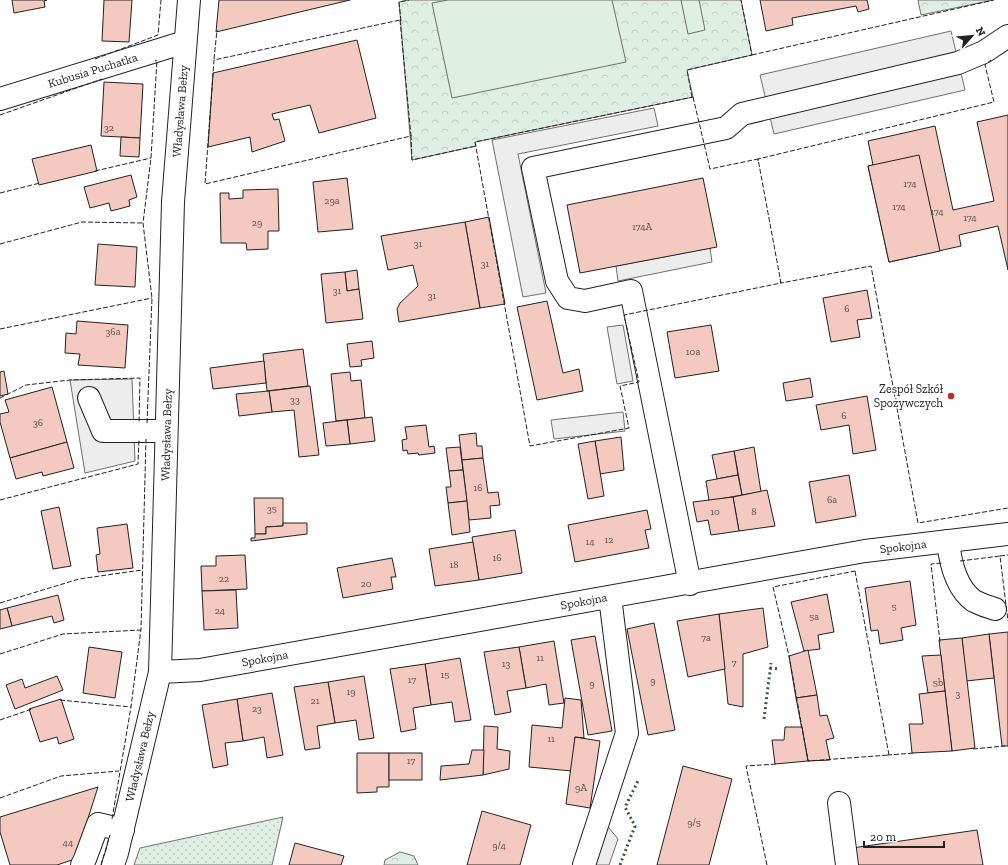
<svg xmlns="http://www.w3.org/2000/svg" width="1008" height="865" font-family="'Zilla Slab',serif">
  <defs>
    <pattern id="grass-dots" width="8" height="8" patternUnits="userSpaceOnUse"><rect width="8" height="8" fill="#e0efe3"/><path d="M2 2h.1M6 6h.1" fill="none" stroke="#c0cdc2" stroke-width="1.8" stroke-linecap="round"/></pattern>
    <pattern id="park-crowns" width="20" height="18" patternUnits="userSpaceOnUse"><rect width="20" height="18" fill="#e0efe3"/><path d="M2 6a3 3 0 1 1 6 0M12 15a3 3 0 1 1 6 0" fill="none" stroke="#c0cdc2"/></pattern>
  </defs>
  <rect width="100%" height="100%" fill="#fff"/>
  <path fill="url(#grass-dots)" stroke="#6f6f6f" d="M 283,817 L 272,865 L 134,865 L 140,848 Z"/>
  <g fill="url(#park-crowns)" stroke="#6f6f6f">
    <path d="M 409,0 L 741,0 L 752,55 L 687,70 L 693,97 L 475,142 L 476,146 L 412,160 L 399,2 Z"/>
    <path d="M 918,0 L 993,0 L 921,15 Z"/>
    <path d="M 400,852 L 414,856 L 418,865 L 384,865 L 385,860 Z"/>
  </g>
  <g fill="#e0efe3" stroke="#6f6f6f">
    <path d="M 448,0 L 612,0 L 626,62 L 452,98 L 432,3 Z"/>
    <path d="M 681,0 L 699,0 L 705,30 L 688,34 Z"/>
  </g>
  <g fill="#ededed" stroke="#6f6f6f">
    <path d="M 951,31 L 965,90 L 774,134 L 760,75 Z"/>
    <path d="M 654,108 L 658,126 L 518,154 L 546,293 L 523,297 L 492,140 Z"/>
    <path d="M 710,248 L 712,262 L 618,281 L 616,266 Z"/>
    <path d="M 623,325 L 633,381 L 617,384 L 607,327 Z"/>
    <path d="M 132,379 L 135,461 L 85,473 L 70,380 Z"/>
    <path d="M 623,412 L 625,431 L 554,439 L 551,420 Z"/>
    <path d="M 600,817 L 618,839 L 609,865 L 584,865 Z"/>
  </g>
  <g fill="#f3c9c0" stroke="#222">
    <path d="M 12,0 L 47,0 L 44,1 L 45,7 L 14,13 Z"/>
    <path d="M 104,0 L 132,0 L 129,42 L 102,41 Z"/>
    <path d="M 219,0 L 350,0 L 216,32 Z"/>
    <path d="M 760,0 L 867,0 L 869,9 L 858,12 L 856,6 L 792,18 L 793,25 L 766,31 Z"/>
    <path d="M 357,40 L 376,118 L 319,133 L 310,105 L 272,114 L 274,120 L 279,119 L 285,141 L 252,152 L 250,137 L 208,147 L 213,73 Z"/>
    <path d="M 104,82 L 143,84 L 140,138 L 101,136 Z"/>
    <path d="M 1008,115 L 1008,270 L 998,226 L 959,235 L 961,246 L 889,262 L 868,166 L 873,165 L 868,141 L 935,126 L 953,210 L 994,201 L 977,122 Z"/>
    <path d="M 121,137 L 140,138 L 139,157 L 120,156 Z"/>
    <path d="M 91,145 L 97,171 L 39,185 L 32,159 Z"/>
    <path d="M 919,155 L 940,251 L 889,262 L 868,166 Z"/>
    <path d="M 131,175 L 137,197 L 129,200 L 130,206 L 111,211 L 109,203 L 90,208 L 84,187 Z"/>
    <path d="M 347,178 L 353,229 L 318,232 L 313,182 Z"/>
    <path d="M 703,178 L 717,247 L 580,273 L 567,205 Z"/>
    <path d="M 278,189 L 279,231 L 268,231 L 268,249 L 247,250 L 246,243 L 221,243 L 220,193 L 229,193 L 229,199 L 243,198 L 243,190 Z"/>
    <path d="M 489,217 L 505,304 L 480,308 L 465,222 Z"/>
    <path d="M 465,222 L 480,308 L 399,322 L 397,309 L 400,303 L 418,286 L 413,265 L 388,270 L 381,236 Z"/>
    <path d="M 98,244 L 137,247 L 135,287 L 95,285 Z"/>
    <path d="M 357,270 L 359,289 L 347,291 L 345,272 Z"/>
    <path d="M 345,272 L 347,291 L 359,289 L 363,319 L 326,323 L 321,274 Z"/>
    <path d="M 867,290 L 872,318 L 857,320 L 860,337 L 831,342 L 823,298 Z"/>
    <path d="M 547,301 L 563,373 L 579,369 L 583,391 L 537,400 L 517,307 Z"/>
    <path d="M 77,321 L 128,325 L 125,368 L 78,365 L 80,354 L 65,353 L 66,333 L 76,334 Z"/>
    <path d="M 711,325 L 719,371 L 675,378 L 667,332 Z"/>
    <path d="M 372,341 L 374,358 L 361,360 L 362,366 L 350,367 L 347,344 Z"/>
    <path d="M 303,349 L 308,386 L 267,391 L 263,354 Z"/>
    <path d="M 264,361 L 266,383 L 213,389 L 210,368 Z"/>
    <path d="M 4,371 L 8,394 L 0,396 L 0,372 Z"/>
    <path d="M 350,372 L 351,381 L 361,380 L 365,418 L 336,421 L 331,374 Z"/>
    <path d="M 810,378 L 813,397 L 786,401 L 783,383 Z"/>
    <path d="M 310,386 L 319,455 L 299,457 L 294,410 L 272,412 L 269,391 Z"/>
    <path d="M 52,387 L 67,442 L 10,458 L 0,422 L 0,414 L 9,412 L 5,400 Z"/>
    <path d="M 269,391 L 272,412 L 239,416 L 236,394 Z"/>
    <path d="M 867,396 L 876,450 L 853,454 L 849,425 L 821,430 L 816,405 Z"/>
    <path d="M 372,417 L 375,441 L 350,444 L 347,420 Z"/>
    <path d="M 347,420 L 350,444 L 326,446 L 323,423 Z"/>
    <path d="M 426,425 L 429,447 L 434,446 L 435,453 L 419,455 L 418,453 L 408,454 L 407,450 L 403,451 L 402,440 L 407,439 L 405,427 Z"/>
    <path d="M 476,433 L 477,446 L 482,446 L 483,458 L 462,460 L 459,435 Z"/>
    <path d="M 621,437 L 624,470 L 600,474 L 595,441 Z"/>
    <path d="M 595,441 L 604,496 L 588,499 L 578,444 Z"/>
    <path d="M 67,442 L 74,468 L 43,476 L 42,472 L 16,479 L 10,458 Z"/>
    <path d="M 460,447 L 463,470 L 449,471 L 446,448 Z"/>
    <path d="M 754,447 L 761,492 L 742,495 L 734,451 Z"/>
    <path d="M 734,451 L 738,475 L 717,479 L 712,455 Z"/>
    <path d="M 483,458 L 488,493 L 498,492 L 500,505 L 490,506 L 491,518 L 469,520 L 462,460 Z"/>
    <path d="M 463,470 L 467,501 L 448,503 L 446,487 L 451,487 L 449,471 Z"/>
    <path d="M 738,475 L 742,495 L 709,501 L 706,481 Z"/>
    <path d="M 849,475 L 856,516 L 816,523 L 809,482 Z"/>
    <path d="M 767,490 L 775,526 L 739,531 L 733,497 Z"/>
    <path d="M 733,497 L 739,531 L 711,535 L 708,520 L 697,522 L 693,502 Z"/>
    <path d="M 254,498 L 283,498 L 283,526 L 266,527 L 266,534 L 255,534 Z"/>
    <path d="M 467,501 L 470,532 L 452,535 L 448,503 Z"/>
    <path d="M 59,507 L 71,566 L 53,569 L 41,511 Z"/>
    <path d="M 647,510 L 651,529 L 645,530 L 649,548 L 575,562 L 568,525 Z"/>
    <path d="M 283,523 L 307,523 L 307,534 L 251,541 L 251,538 L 255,538 L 255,534 L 266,534 L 266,527 L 283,526 Z"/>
    <path d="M 127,524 L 133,568 L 98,572 L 96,555 L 100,554 L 97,528 Z"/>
    <path d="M 515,530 L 522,573 L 479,580 L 472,537 Z"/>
    <path d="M 473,542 L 479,580 L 435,586 L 429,549 Z"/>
    <path d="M 245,555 L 247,589 L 202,591 L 201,566 L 216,566 L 216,556 Z"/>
    <path d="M 392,558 L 396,577 L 391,577 L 393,589 L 343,598 L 337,568 Z"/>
    <path d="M 910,581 L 916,625 L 901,628 L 903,640 L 880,644 L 878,630 L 871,631 L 865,588 Z"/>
    <path d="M 236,590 L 238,628 L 204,630 L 202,591 Z"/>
    <path d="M 827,594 L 834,632 L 818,635 L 820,649 L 804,651 L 791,602 Z"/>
    <path d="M 58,595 L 64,620 L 54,623 L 52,616 L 12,626 L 7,608 Z"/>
    <path d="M 7,608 L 12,626 L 0,629 L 0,610 Z"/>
    <path d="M 763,608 L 768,647 L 743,654 L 743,707 L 728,704 L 719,614 Z"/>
    <path d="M 719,614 L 725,669 L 688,677 L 677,621 Z"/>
    <path d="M 654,623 L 675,730 L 648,735 L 627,629 Z"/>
    <path d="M 1008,632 L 1008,746 L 1002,746 L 989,634 Z"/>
    <path d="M 989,634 L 994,678 L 966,681 L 962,638 Z"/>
    <path d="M 595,636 L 612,731 L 588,735 L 571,640 Z"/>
    <path d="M 962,638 L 975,748 L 952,751 L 939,640 Z"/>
    <path d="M 554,641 L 564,703 L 549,705 L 546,684 L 526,688 L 519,647 Z"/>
    <path d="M 89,647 L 122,652 L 115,698 L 83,693 Z"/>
    <path d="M 519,647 L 526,688 L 507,691 L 511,712 L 495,715 L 484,652 Z"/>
    <path d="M 808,650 L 817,695 L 796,698 L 789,656 Z"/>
    <path d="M 941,655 L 945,691 L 928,693 L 922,656 Z"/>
    <path d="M 460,658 L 471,720 L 455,722 L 452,702 L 431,705 L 425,664 Z"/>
    <path d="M 425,664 L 431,705 L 413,708 L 416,729 L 401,732 L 390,669 Z"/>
    <path d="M 57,676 L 63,690 L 15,709 L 6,685 L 22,679 L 25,688 Z"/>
    <path d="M 364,676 L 374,738 L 359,740 L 356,720 L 335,723 L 328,682 Z"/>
    <path d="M 328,682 L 335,723 L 317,726 L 320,748 L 305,750 L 294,687 Z"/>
    <path d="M 945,691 L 952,751 L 912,753 L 909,724 L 923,724 L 919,694 Z"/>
    <path d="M 272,693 L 283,755 L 267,758 L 264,737 L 243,741 L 237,699 Z"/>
    <path d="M 817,695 L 820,716 L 827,715 L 834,738 L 826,740 L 830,760 L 808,761 L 796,698 Z"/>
    <path d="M 565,698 L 581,700 L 584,738 L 575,737 L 572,771 L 529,767 L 532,725 L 562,728 Z"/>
    <path d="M 61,699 L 74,739 L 59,744 L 57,737 L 40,742 L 29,709 Z"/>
    <path d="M 237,699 L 243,741 L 225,743 L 228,765 L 213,768 L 202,705 Z"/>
    <path d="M 484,726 L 498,727 L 497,749 L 510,751 L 509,769 L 483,775 Z"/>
    <path d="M 785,727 L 802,727 L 808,761 L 775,764 L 772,740 L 784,740 Z"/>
    <path d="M 575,737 L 600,741 L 590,808 L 566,804 Z"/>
    <path d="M 472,750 L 484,750 L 483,775 L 440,780 L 441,766 L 469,764 Z"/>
    <path d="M 357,753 L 389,753 L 389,787 L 377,787 L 377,792 L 357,793 Z"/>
    <rect x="389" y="753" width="33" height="27"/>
    <path d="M 683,766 L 732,779 L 709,865 L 657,865 Z"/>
    <path d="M 98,787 L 75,859 L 57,865 L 10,865 L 0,832 L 0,817 Z"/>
    <path d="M 482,811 L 531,825 L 520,865 L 467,865 Z"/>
    <path d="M 977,830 L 983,865 L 854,865 L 852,848 Z"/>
    <path d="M 295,843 L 344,856 L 341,865 L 289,865 Z"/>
  </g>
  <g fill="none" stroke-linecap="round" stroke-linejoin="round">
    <g stroke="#222" stroke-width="24">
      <g id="minor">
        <path id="s1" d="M 0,99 L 185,42"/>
        <path d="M 89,398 L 103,431 L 166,431"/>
        <path d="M 948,541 C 950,561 956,588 974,601 C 980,604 988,607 995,609"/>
        <path d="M 690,584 L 631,291 L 585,301 L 568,298 L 557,281 L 533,168 L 726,128 L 742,114 L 958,63 L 984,52 L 1008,36"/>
        <path id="s2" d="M 160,672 L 200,670 L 865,551 L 1008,534"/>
        <path d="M 839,803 L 847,865"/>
        <path d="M 82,865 L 85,859 L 98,824 L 123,830"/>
        <path id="s3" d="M 113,865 L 117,853 L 160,672 L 173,202 L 189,0"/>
        <path d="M 584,865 L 627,733 L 610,597"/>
      </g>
    </g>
    <use href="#minor" stroke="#fff" stroke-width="22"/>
    <g stroke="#2f5e38" stroke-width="3" stroke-dasharray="2 3" stroke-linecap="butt">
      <path d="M 770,668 L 779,669"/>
      <path d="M 764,719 L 771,663"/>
      <path d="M 620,865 L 635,826 L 625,807 L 639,779"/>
    </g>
    <g stroke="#222" stroke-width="1" stroke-dasharray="5 2" stroke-linecap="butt">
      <path d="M 400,20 L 411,136 L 205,184 L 214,60 Z"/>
      <path d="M 401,21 L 399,2 L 409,0"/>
      <path d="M 752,55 L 994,0"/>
      <path d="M 95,59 L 158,35 L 161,0"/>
      <path d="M 214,59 L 217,30"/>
      <path d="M 692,97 L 687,70 L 752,55 L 741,0"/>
      <path d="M 693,97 L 710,169 L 758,159 L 781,283 L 624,315 L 639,382 L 620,386 L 629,428 L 530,446 L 475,142 Z"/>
      <path d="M 0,115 L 102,79"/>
      <path d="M 411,135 L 412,160 L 476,146"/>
      <path d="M 758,161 L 758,159 L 994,102 L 985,65 L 991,60"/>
      <path d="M 95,171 L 151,158"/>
      <path d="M 0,193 L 40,183"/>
      <path d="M 0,244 L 82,222 L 143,223"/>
      <path d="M 780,281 L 781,283 L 871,266 L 918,523 L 1008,508"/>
      <path d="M 0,329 L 152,298"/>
      <path d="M 0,398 L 26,385 L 70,380 L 140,378 L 139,423"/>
      <path d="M 147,423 L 152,298 L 143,223 L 151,158 L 157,60 L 155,61"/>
      <path d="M 0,500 L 138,464 L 139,439"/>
      <path d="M 1000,556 L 1008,555"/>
      <path d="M 960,561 L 1000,556 L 1008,621"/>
      <path d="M 855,571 L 889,755 L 808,761 L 789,656 L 773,587 Z"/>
      <path d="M 0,603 L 79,579 L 142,570"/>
      <path d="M 940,642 L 931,564 L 942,563"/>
      <path d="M 0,654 L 63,634 L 141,630"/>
      <path d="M 60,700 L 131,707"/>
      <path d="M 0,720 L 32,709"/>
      <path d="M 973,749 L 1005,746"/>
      <path d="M 887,755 L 915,753"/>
      <path d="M 0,798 L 61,776 L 119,771"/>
      <path d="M 112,819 L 131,707 L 141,629 L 146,439"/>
      <path d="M 101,865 L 110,835"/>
      <path d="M 767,865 L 746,766 L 777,764"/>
    </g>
  </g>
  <circle fill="#c62828" stroke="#fff" stroke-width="1.5" cx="951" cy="396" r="4"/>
  <g text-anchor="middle" stroke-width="3" stroke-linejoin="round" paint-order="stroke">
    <g font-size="10" fill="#564c4a">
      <text x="109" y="131">32</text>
      <text x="910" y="187">174</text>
      <text x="332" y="204">29a</text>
      <text x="899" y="210">174</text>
      <text x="937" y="215">174</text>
      <text x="970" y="221">174</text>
      <text x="257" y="226">29</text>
      <text x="642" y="230">174A</text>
      <text x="418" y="247">31</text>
      <text x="485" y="267">31</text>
      <text x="337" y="294">31</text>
      <text x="432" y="299">31</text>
      <text x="847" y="312">6</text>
      <text x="113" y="335">36a</text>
      <text x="693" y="355">10a</text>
      <text x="295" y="403">33</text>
      <text x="844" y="419">6</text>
      <text x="38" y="426">36</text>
      <text x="478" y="491">16</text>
      <text x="832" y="503">6a</text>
      <text x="272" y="512">35</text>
      <text x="715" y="515">10</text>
      <text x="754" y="515">8</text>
      <text x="609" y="543">12</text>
      <text x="590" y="545">14</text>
      <text x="497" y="561">16</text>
      <text x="454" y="568">18</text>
      <text x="224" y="582">22</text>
      <text x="366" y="587">20</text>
      <text x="894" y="610">5</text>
      <text x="220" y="614">24</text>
      <text x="814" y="620">5a</text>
      <text x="706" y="641">7a</text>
      <text x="540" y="661">11</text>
      <text x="734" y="666">7</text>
      <text x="506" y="667">13</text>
      <text x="445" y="678">15</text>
      <text x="412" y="683">17</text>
      <text x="653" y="684">9</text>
      <text x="938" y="686">5b</text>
      <text x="592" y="687">9</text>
      <text x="351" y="695">19</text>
      <text x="958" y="697">3</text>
      <text x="315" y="704">21</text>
      <text x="257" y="712">23</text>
      <text x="551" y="742">11</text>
      <text x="411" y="764">17</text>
      <text x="581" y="791">9A</text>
      <text x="694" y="826">9/5</text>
      <text x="68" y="846">44</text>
      <text x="499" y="849">9/4</text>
    </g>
    <g font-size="12" fill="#222" stroke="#fff">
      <text dy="4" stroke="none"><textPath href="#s1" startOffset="97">Kubusia Puchatka</textPath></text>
      <text dy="4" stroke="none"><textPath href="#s3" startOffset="760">Władysława Bełzy</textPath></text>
      <text dy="4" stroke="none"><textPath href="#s3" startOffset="436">Władysława Bełzy</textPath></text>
      <text dy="4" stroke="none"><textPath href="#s2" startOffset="754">Spokojna</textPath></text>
      <text dy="4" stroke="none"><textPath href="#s2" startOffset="430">Spokojna</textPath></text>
      <text dy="4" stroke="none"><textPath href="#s2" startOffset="106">Spokojna</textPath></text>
      <text dy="4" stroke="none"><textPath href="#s3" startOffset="112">Władysława Bełzy</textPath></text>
    </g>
    <g font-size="12" fill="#222" stroke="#fff" text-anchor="end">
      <text x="943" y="393">Zespół Szkół<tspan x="943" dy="14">Spożywczych</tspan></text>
    </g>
  </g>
  <g transform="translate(972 36) rotate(63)" stroke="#ffffff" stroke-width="3" paint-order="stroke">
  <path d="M0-3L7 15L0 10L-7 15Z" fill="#222222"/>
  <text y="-6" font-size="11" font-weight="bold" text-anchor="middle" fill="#222222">N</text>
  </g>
  <path d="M864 841v6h80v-6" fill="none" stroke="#222222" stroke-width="2"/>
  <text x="870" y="841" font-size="12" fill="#222222" stroke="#ffffff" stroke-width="3" paint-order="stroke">20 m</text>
</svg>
